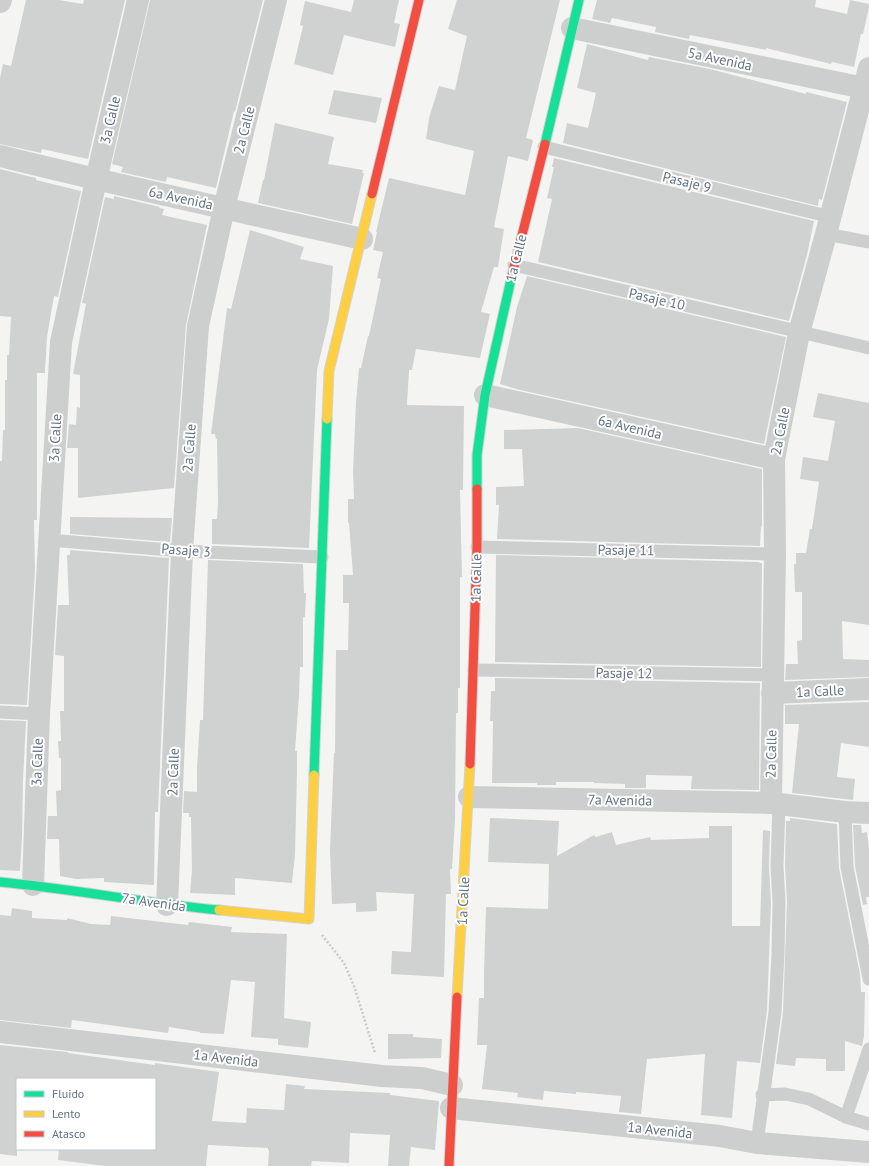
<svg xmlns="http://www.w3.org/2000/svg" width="869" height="1166" font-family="'PT Sans',sans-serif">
  <rect width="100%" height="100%" fill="#f4f5f2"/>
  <g fill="#d0d2d2">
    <path d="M 26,0 L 59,0 L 83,4 L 84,0 L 125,0 L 88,159 L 42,149 L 41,153 L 0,144 L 0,78 L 3,64 L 11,66 Z"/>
    <path d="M 150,0 L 263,0 L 235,112 L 234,111 L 216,188 L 167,177 L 166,182 L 138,176 L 121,172 L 123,167 L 112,164 Z"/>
    <path d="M 354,0 L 399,0 L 394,23 L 400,24 L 395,47 L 344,35 L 333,75 L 294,64 L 303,26 L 300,25 L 305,1 L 351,12 Z"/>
    <path d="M 457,0 L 560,0 L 526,138 L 533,140 L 528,161 L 508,156 L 494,227 L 504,229 L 498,267 L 494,267 L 481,312 L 490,314 L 480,358 L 416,349 L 412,370 L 409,370 L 407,405 L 464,406 L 463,490 L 460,490 L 462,577 L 460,577 L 460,688 L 458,688 L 458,713 L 456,713 L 455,820 L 452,869 L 450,869 L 451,894 L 446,894 L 444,977 L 391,974 L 392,951 L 411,952 L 414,894 L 376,892 L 377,911 L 356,912 L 356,903 L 332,904 L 330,850 L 334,753 L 335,753 L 336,650 L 348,650 L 349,603 L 343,603 L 343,575 L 353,575 L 349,523 L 348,523 L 348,499 L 354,499 L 353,471 L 356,402 L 359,368 L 361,368 L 368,336 L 369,336 L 381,279 L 377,278 L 383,252 L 373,250 L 377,232 L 376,232 L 389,178 L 465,195 L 474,151 L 426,139 L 429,118 L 439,86 L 455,90 L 467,36 L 448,29 Z"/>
    <path d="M 597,0 L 816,0 L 815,7 L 847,14 L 850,0 L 869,4 L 869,7 L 863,34 L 861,34 L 854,67 L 832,62 L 831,64 L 766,48 L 766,50 L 690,35 L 689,39 L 655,32 L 656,27 L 612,18 L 610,23 L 592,19 Z"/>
    <path d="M 587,44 L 648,60 L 649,57 L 710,69 L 806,94 L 806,92 L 847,102 L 822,200 L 819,199 L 818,206 L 563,143 L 567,123 L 588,128 L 596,93 L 577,88 Z"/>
    <path d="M 334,90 L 382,98 L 376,123 L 328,114 Z"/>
    <path d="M 275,123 L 334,137 L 328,164 L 363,170 L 362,173 L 364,173 L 352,224 L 258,203 L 263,180 L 264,180 Z"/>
    <path d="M 554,158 L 814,221 L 807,255 L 789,321 L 538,262 L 552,199 L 547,198 L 554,167 L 552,167 Z"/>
    <path d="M 0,169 L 36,178 L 36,180 L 81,191 L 58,297 L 54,296 L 47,337 L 45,371 L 45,373 L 37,373 L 37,520 L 34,520 L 35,571 L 27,705 L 0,704 L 0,461 L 2,461 L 3,430 L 5,430 L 5,380 L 7,380 L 7,355 L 9,355 L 11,317 L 0,316 Z"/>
    <path d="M 114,196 L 160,207 L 159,208 L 164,209 L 162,215 L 207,225 L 186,325 L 174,488 L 78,498 L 78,448 L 67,448 L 69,424 L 76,425 L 77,407 L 80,408 L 80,375 L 73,374 L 86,304 L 82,303 L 105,197 L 114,199 Z"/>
    <path d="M 250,230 L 304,247 L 300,259 L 333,266 L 329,319 L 317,370 L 309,548 L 212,544 L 212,519 L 217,519 L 218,502 L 217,439 L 216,439 L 215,434 L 211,434 L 227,308 L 231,309 Z"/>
    <path d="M 527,276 L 786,337 L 764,444 L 520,390 L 500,384 L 517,307 Z"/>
    <path d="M 818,393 L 869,403 L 869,625 L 842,621 L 843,659 L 869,660 L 869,677 L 785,680 L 786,664 L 798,664 L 797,641 L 802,640 L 802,592 L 795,592 L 794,564 L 796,564 L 796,553 L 806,553 L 810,529 L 812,529 L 819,482 L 800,479 L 803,457 L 828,461 L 835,421 L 813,417 Z"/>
    <path d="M 578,428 L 762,469 L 762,527 L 761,526 L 760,546 L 497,539 L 499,505 L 496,505 L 496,487 L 524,486 L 522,449 L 504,449 L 504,430 Z"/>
    <path d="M 70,517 L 172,518 L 170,542 L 70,534 Z"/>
    <path d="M 70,550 L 169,558 L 158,812 L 155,812 L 154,885 L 104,882 L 104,878 L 76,879 L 60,876 L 59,839 L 47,839 L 48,816 L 57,816 L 56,791 L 61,790 L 61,758 L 59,758 L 58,741 L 61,741 L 60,711 L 64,711 L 64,656 L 55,655 L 58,605 L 69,605 L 67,555 L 70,555 Z"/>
    <path d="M 496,555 L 760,562 L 759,563 L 762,563 L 761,667 L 495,662 Z"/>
    <path d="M 208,560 L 303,564 L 304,593 L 306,593 L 305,617 L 303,617 L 303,667 L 300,667 L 299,696 L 295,751 L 297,751 L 297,771 L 295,855 L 292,883 L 235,878 L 235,895 L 190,893 L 192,870 L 191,817 L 189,817 L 189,813 L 183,813 L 184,791 L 197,792 L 197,768 L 200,720 L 203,720 Z"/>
    <path d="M 495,678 L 760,683 L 759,790 L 691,789 L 692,776 L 646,775 L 646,788 L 625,788 L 625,784 L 594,783 L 594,782 L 556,782 L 556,785 L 537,785 L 537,783 L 492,783 L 493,721 L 490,721 L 491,691 L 495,691 Z"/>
    <path d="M 869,702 L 869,747 L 841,743 L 837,777 L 855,779 L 853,800 L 792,793 L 799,724 L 785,724 L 785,705 Z"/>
    <path d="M 0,720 L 26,721 L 23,780 L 22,838 L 20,871 L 0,870 Z"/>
    <path d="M 490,818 L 559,821 L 557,856 L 594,835 L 596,837 L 612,832 L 616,845 L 650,837 L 651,840 L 709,838 L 709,826 L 732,826 L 732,926 L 760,926 L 763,830 L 770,831 L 769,866 L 771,902 L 767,1011 L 760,1063 L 737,1061 L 732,1118 L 701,1115 L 705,1054 L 647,1059 L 641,1114 L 619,1112 L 621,1096 L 576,1092 L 576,1094 L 544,1091 L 543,1100 L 517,1097 L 518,1093 L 482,1089 L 487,1045 L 477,1045 L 479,998 L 484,998 L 484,971 L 486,907 L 548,909 L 549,864 L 488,862 Z"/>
    <path d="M 790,818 L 837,824 L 839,868 L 860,974 L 861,992 L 865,992 L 864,1036 L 862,1046 L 845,1041 L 845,1071 L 826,1071 L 826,1059 L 796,1058 L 795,1066 L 776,1064 L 783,1012 L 787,902 L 785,866 L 786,821 L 790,821 Z"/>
    <path d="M 853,825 L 861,825 L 862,833 L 867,832 L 869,848 L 869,897 L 866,897 L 867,904 L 863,905 L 855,866 Z"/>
    <path d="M 12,908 L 32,911 L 32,918 L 67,920 L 67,918 L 91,924 L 110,925 L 111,916 L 188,925 L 189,922 L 232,927 L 231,932 L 287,934 L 284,1018 L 311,1022 L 308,1048 L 278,1045 L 278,1039 L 251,1037 L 255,982 L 231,980 L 224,1034 L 200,1033 L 200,1032 L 169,1027 L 168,1033 L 72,1020 L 71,1028 L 0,1020 L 0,915 L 11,916 Z"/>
    <path d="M 388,1034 L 413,1034 L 413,1037 L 442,1039 L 441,1058 L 388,1059 Z"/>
    <path d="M 0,1045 L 68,1052 L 68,1053 L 155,1065 L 155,1063 L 169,1065 L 219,1072 L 212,1121 L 246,1123 L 247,1108 L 284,1110 L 286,1084 L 305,1086 L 304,1089 L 390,1093 L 390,1095 L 439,1101 L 435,1150 L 411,1147 L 409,1166 L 388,1166 L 390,1135 L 350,1133 L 349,1163 L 312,1161 L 311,1166 L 268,1166 L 269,1150 L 268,1150 L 268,1148 L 208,1145 L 206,1166 L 105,1166 L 58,1160 L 59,1149 L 155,1149 L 155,1079 L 17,1079 L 17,1156 L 0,1154 Z"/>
  </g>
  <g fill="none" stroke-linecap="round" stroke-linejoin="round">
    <g stroke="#d2d3d3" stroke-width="11">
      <g id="fast">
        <path d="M 545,144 L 579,0"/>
        <path d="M 477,489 L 477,455 L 485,395 L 512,275"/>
        <path d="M 314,775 L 327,419"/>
        <path d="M 0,882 C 73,889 145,903 219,910"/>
      </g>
    </g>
    <g stroke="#d2d3d3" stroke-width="11">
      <g id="slow">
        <path d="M 327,419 L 329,371 L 372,194"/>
        <path d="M 219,910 L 309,919 L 314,775"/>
        <path d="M 457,997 L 470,764"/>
      </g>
    </g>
    <g stroke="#d2d3d3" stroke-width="11">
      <g id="jam">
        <path d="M 372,194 L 419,0"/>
        <path d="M 512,275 L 545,144"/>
        <path d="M 470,764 L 477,547 L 477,489"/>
        <path d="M 449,1166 L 457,997"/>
      </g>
    </g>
    <path stroke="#cbcbcc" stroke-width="2.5" stroke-dasharray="2 2" stroke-linecap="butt" d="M 322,935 L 344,963 L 354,986 L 375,1053"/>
    <g stroke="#cdcfcf" stroke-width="13">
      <path d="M 544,147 L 831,217"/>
      <path d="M 826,234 L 869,242"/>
      <path d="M 514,265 L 869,348"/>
      <path d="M 49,540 L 182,551 L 322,557"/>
      <path d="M 477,547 L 775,554"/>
      <path d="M 474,670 L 773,675"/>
      <path d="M 0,712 L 39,714"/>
      <path d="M 845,812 L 847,867 L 869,979"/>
      <path d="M 869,1049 L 846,1117 L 869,1124"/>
      <path d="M 762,1095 L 785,1094 L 809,1099 L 846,1117"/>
      <path d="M 757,1143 L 775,1012 L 778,954 L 779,902 L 777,866 L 779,804"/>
    </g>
    <g stroke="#cdcfcf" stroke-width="22">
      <path d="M 0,2 L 1,0"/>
      <path d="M 572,28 L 869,89"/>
      <path d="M 0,156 C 120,186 241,212 362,239"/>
      <path d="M 485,395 L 774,459"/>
      <path d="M 772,693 L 869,689"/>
      <path d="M 469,797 L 771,803 L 845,812 L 869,813"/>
      <path d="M 771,803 L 775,554 L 774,459 L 799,333 L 826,234 L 869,68"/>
      <path d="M 33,885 L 39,714 L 61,342 L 96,180 L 138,0"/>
      <path d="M 167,905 L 182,551 L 198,326 L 224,208 L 276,0"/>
      <path d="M 0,1032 L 382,1076 L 422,1078 L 452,1085"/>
      <path d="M 451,1108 L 720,1136 L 757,1143 L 869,1152"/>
    </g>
    <use href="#fast" stroke="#16e098" stroke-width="9"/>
    <use href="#slow" stroke="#ffcf43" stroke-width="9"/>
    <use href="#jam" stroke="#f24e42" stroke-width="9"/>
  </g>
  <g text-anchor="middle" stroke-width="4" stroke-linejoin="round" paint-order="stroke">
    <g font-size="14" fill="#627285" stroke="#fff">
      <text transform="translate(720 59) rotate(12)" y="5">5a Avenida</text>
      <text transform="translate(110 120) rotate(-77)" y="5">3a Calle</text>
      <text transform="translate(244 130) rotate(-76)" y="5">2a Calle</text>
      <text transform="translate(687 182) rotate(14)" y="5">Pasaje 9</text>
      <text transform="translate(181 198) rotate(12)" y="5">6a Avenida</text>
      <text transform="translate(516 258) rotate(-76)" y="5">1a Calle</text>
      <text transform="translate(657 299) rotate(13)" y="5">Pasaje 10</text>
      <text transform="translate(630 427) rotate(13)" y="5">6a Avenida</text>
      <text transform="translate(780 431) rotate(-79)" y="5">2a Calle</text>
      <text transform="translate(55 438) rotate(-87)" y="5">3a Calle</text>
      <text transform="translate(189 448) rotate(-86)" y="5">2a Calle</text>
      <text transform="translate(186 550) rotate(4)" y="5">Pasaje 3</text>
      <text transform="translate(626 550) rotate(1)" y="5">Pasaje 11</text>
      <text transform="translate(476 578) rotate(-89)" y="5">1a Calle</text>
      <text transform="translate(624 673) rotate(1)" y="5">Pasaje 12</text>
      <text transform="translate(820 691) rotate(-3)" y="5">1a Calle</text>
      <text transform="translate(771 754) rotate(-89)" y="5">2a Calle</text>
      <text transform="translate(37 762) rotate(-88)" y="5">3a Calle</text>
      <text transform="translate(173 772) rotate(-88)" y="5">2a Calle</text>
      <text transform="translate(620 800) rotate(1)" y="5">7a Avenida</text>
      <text transform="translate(463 901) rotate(-87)" y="5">1a Calle</text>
      <text transform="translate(154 902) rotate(8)" y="5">7a Avenida</text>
      <text transform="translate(226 1058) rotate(7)" y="5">1a Avenida</text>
      <text transform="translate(660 1130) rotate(6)" y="5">1a Avenida</text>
    </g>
  </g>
  <rect x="16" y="1078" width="140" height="72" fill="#ffffff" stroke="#c0c7ce"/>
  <rect x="24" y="1091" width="20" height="6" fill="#16e098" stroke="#c0c7ce"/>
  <text x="52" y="1098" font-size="12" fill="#627285">Fluido</text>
  <rect x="24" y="1111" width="20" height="6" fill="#ffcf43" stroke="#c0c7ce"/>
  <text x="52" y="1118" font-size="12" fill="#627285">Lento</text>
  <rect x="24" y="1131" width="20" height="6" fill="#f24e42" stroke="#c0c7ce"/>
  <text x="52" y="1138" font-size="12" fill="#627285">Atasco</text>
</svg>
